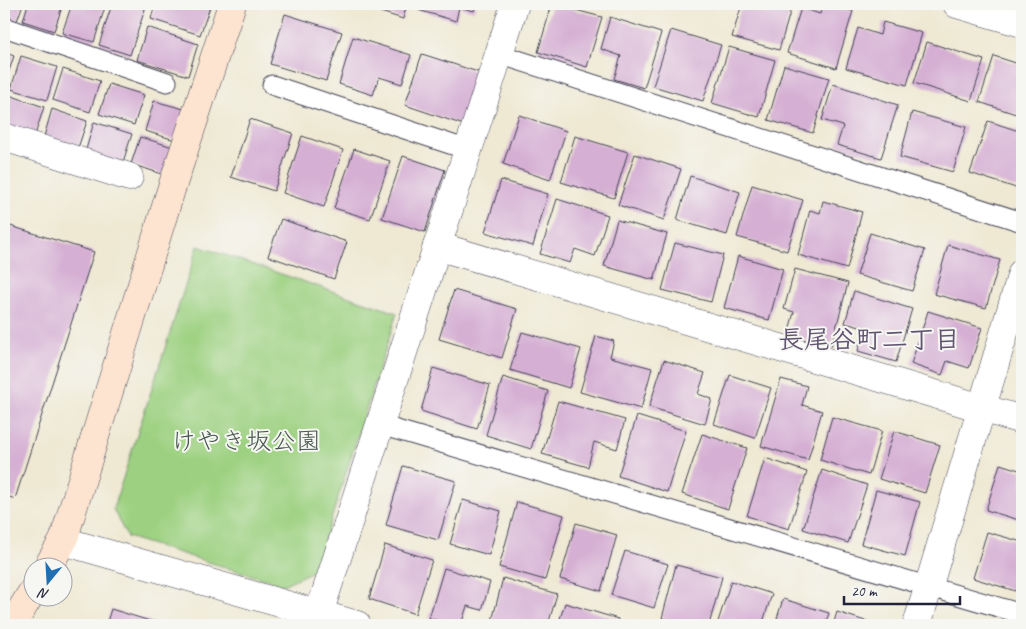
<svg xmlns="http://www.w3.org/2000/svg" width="1026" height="629" font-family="Caveat,'Klee One',sans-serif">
  <rect width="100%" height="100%" fill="#f6f6f2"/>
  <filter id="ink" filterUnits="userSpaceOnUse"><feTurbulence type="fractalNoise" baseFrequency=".02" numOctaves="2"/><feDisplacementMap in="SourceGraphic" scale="10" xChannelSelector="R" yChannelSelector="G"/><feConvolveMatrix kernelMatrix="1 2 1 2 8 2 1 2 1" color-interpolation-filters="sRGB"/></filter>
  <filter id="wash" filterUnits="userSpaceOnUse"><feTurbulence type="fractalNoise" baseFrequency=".0096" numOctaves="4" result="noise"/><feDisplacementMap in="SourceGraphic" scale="20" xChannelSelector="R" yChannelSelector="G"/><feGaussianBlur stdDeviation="1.12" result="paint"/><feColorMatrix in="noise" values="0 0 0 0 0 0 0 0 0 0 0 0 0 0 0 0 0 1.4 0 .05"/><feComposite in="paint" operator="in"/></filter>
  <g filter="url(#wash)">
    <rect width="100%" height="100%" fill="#efe9d3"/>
    <path fill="#9dd181" stroke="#607a5e" d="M 198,246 L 397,313 L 315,570 L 283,585 L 127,537 L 113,509 Z"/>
    <g id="blocks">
      <g fill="#d6b0d4">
        <path d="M 4,4 L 23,4 L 17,21 L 4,17 Z"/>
        <path d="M 28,4 L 63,4 L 54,31 L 23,21 Z"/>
        <path d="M 72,4 L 106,4 L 94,42 L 62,33 Z"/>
        <path d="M 112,4 L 137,4 L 146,6 L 130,55 L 99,45 Z"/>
        <path d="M 155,4 L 211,4 L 200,35 L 151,19 Z"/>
        <path d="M 355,4 L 407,4 L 403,19 Z"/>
        <path d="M 419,4 L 476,4 L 474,11 L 459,7 L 456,21 L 418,10 Z"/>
        <path d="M 552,4 L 602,17 L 587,67 L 538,52 Z"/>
        <path d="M 742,4 L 774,4 L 791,9 L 779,50 L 732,37 Z"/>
        <path d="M 823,4 L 853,11 L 836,68 L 787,53 L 801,8 L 820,14 Z"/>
        <path d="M 285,14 L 342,32 L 326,81 L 270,64 Z"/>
        <path d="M 610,17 L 661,33 L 644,88 L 614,79 L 621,56 L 601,49 Z"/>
        <path d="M 883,22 L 922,33 L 907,85 L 846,68 L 858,28 L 880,35 Z"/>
        <path d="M 147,27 L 198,44 L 188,76 L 137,60 Z"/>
        <path d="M 671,30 L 721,45 L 703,101 L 653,86 Z"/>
        <path d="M 353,37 L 411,55 L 402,84 L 379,77 L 373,95 L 339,84 Z"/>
        <path d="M 927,42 L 984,60 L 971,101 L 914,83 Z"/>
        <path d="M 729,47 L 775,60 L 759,117 L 712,103 Z"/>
        <path d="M 4,52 L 14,56 L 4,86 Z"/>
        <path d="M 422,54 L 481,73 L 464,125 L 405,105 Z"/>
        <path d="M 21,56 L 57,67 L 47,100 L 11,89 Z"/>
        <path d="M 994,56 L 1022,65 L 1022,116 L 979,102 Z"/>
        <path d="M 784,65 L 829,78 L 813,133 L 768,120 Z"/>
        <path d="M 63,69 L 100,81 L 90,112 L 53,100 Z"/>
        <path d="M 109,84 L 144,95 L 134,125 L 99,114 Z"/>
        <path d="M 833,84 L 898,105 L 881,158 L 837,145 L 843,126 L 822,120 Z"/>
        <path d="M 9,95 L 44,107 L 34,138 L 4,129 L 4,111 Z"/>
        <path d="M 154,101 L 184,109 L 175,140 L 145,131 Z"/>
        <path d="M 52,109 L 87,121 L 77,151 L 43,140 Z"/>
        <path d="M 912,112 L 966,127 L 953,172 L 900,157 Z"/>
        <path d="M 519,115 L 566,131 L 550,180 L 503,164 Z"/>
        <path d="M 250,119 L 293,133 L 274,191 L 231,177 Z"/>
        <path d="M 988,121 L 1022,132 L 1022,190 L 970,173 Z"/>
        <path d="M 94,122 L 132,134 L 122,165 L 85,153 Z"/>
        <path d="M 302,136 L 343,150 L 324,207 L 283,193 Z"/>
        <path d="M 575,136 L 628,152 L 614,198 L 561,182 Z"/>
        <path d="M 140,137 L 173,147 L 165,175 L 131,164 Z"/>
        <path d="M 354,149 L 390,161 L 370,219 L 334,208 Z"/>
        <path d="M 635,154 L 681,169 L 664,220 L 618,205 Z"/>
        <path d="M 403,156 L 445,170 L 425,232 L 382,218 Z"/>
        <path d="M 690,176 L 740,192 L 727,235 L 677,220 Z"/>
        <path d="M 501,180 L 548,194 L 533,246 L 485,232 Z"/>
        <path d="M 752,185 L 803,200 L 787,251 L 737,237 Z"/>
        <path d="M 557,199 L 608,215 L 595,256 L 575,249 L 570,263 L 540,254 Z"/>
        <path d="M 823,201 L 862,212 L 847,269 L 798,255 L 810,210 L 820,213 Z"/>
        <path d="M 281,219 L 347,242 L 334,279 L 268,256 Z"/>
        <path d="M 617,220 L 667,234 L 654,280 L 604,266 Z"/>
        <path d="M 4,224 L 94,252 L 15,499 L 4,495 Z"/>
        <path d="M 870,233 L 925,250 L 912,291 L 857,275 Z"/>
        <path d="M 675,243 L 723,255 L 711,302 L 662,290 Z"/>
        <path d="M 948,245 L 1000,260 L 986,308 L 934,294 Z"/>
        <path d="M 738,256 L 783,269 L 769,320 L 724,308 Z"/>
        <path d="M 795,269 L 848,283 L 831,347 L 788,335 L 794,312 L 784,309 Z"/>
        <path d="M 454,290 L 517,309 L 502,358 L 439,339 Z"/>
        <path d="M 854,291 L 912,309 L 896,362 L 858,351 L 864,328 L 845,323 Z"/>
        <path d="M 928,311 L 982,328 L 969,368 L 947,361 L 942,375 L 911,364 Z"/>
        <path d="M 522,332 L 581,349 L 569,388 L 510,370 Z"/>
        <path d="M 596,336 L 614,341 L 610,357 L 652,368 L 641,409 L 580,392 Z"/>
        <path d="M 664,360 L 705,373 L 698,394 L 712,399 L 705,424 L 649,407 Z"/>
        <path d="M 433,368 L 490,385 L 477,429 L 421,411 Z"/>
        <path d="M 730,375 L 771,388 L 755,438 L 714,424 Z"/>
        <path d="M 503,377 L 548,391 L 531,449 L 486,435 Z"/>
        <path d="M 781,379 L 807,386 L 802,405 L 822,411 L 808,460 L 761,446 Z"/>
        <path d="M 558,401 L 625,420 L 617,449 L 594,442 L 588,467 L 542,454 Z"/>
        <path d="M 637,416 L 686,431 L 667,492 L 618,476 Z"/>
        <path d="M 832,417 L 882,431 L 869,475 L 820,460 Z"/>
        <path d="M 894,431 L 940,445 L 925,493 L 879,479 Z"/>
        <path d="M 702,434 L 747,448 L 728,509 L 682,494 Z"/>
        <path d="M 765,458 L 807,472 L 789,529 L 747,516 Z"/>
        <path d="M 1000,464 L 1022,471 L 1022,521 L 986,510 Z"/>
        <path d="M 403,466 L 456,481 L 438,540 L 386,525 Z"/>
        <path d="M 822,470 L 867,485 L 848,543 L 803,529 Z"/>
        <path d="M 876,490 L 920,502 L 905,556 L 861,544 Z"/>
        <path d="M 463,500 L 501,511 L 489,555 L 450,544 Z"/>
        <path d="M 517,502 L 564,515 L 545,580 L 499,567 Z"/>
        <path d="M 576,523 L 617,535 L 601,591 L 560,579 Z"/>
        <path d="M 987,532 L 1022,542 L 1022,593 L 973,578 Z"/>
        <path d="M 385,545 L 432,560 L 415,614 L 369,599 Z"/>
        <path d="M 625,551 L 668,564 L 654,608 L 611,595 Z"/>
        <path d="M 676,565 L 722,577 L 709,625 L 689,625 L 662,618 Z"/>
        <path d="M 444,568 L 490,582 L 482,610 L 467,606 L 461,625 L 452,625 L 429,618 Z"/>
        <path d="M 503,578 L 557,594 L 548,625 L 491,625 Z"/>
        <path d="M 731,581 L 772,594 L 762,625 L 717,625 Z"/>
        <path d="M 783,599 L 829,613 L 825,625 L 775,625 Z"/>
        <path d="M 565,603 L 618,619 L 617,625 L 558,625 Z"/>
        <path d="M 111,609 L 163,625 L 106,625 Z"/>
        <path d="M 837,612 L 878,625 L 833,625 Z"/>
      </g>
    </g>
  </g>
  <g filter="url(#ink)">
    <use href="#blocks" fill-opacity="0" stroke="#414052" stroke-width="1"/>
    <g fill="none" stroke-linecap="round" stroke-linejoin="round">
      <g stroke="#414052" stroke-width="21">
        <g id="lane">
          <path d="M 4,27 L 167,82"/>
          <path d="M 499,54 L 1022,222"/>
          <path d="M 272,85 L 468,150"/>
          <path d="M 380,425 L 1022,614"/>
        </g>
      </g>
      <g stroke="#414052" stroke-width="29">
        <g id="street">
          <path d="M 957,4 L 1022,23"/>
          <path d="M 4,137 L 129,177"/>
          <path d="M 437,246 L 1022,420"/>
          <path d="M 63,541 L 357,625"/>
          <path d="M 319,614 L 515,4"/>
          <path d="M 917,625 L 1022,273"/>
        </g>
      </g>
      <g stroke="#414052" stroke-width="29">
        <g id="secondary">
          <path d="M 48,566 L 63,541 L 171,190 L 232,4"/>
          <path d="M 12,625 L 32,592"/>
        </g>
      </g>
      <use href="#lane" stroke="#fff" stroke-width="19"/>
      <use href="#street" stroke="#fff" stroke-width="28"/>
      <use href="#secondary" stroke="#fde4d0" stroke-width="28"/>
    </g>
  </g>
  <g text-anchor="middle" stroke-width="4" stroke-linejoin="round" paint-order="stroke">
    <g font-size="25" fill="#475750" stroke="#f6f6f2">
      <text x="246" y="449">けやき坂公園</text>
    </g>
    <g font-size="26" font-weight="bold" fill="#615471" stroke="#f6f6f2">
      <text x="869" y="348">長尾谷町二丁目</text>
    </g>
  </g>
  <rect width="1026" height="629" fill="none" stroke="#f6f6f2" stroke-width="20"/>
  <g transform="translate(48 582) rotate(198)"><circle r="24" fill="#f6f6f2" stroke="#a1a1a9"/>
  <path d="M0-4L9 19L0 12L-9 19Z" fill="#1f6fb2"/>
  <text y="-8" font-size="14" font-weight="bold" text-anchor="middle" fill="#22223b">N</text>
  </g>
  <path d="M844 596v8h116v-8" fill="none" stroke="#22223b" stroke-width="2.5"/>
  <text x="851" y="596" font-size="15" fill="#22223b" stroke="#f6f6f2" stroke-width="4" paint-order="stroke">20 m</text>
</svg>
